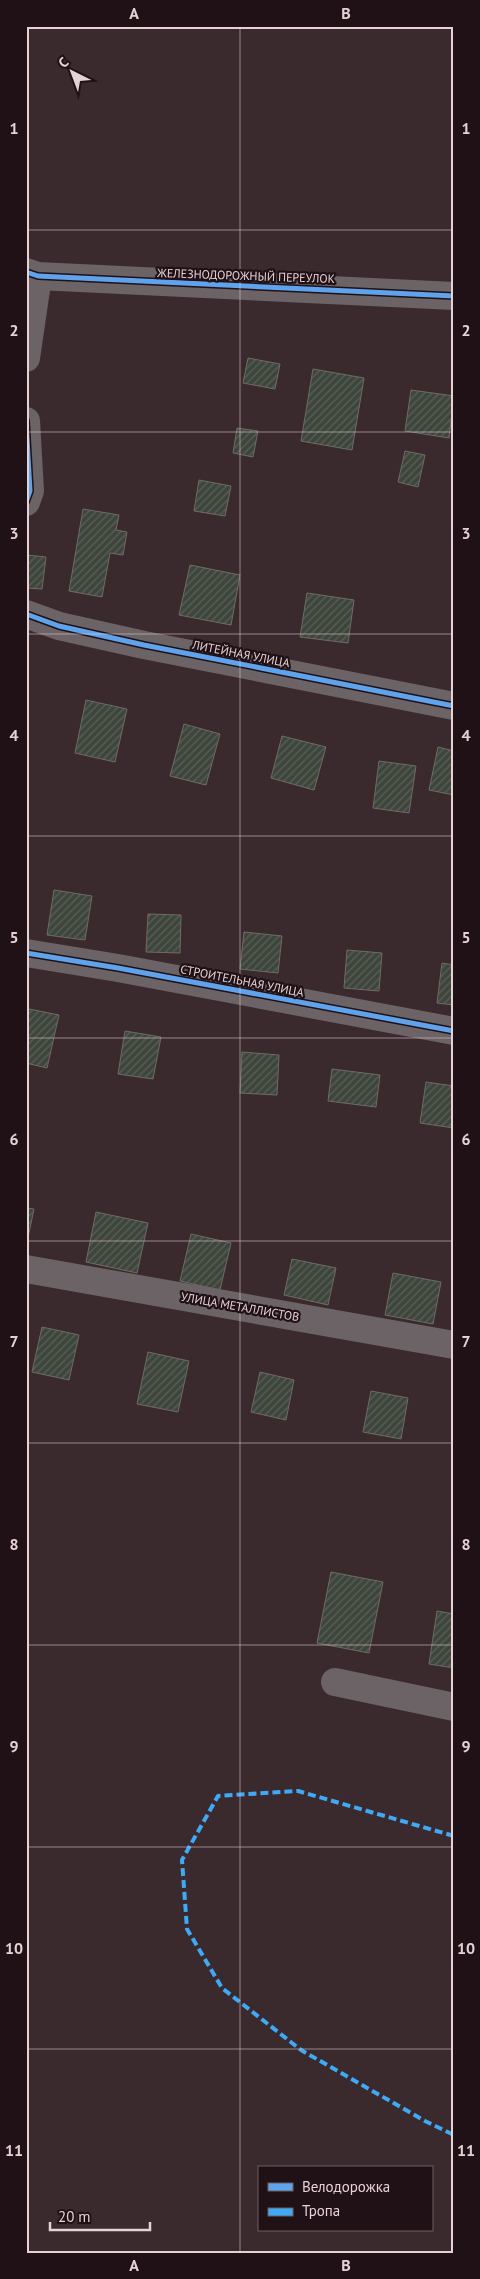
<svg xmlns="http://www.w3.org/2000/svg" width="480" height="2279" font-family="'PT Sans',sans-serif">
  <defs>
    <pattern id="building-hatch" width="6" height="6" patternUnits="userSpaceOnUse" patternTransform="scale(1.25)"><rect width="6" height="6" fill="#3e463b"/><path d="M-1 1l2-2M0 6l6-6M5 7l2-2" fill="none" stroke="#5a6056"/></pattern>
  </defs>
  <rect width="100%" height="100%" fill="#3a2a2e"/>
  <g fill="url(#building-hatch)" stroke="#6e6b68">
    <path d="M 248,358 L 280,364 L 275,389 L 243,383 Z"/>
    <path d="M 313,369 L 364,378 L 352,450 L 301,441 Z"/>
    <path d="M 411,390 L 454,396 L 449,438 L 405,431 Z"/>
    <path d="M 237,428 L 258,431 L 253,457 L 233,453 Z"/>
    <path d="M 405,451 L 425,455 L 418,487 L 398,482 Z"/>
    <path d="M 199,480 L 231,486 L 225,516 L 194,511 Z"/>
    <path d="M 83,509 L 119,515 L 116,530 L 127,532 L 123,555 L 110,553 L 102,597 L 69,591 Z"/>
    <path d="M 27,555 L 46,557 L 42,589 L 26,588 Z"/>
    <path d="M 190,565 L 240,575 L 231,625 L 179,615 Z"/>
    <path d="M 307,593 L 354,600 L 348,643 L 300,637 Z"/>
    <path d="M 86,700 L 127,709 L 115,762 L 75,753 Z"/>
    <path d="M 184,724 L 220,734 L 206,785 L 170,776 Z"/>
    <path d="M 282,736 L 326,747 L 314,790 L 271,778 Z"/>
    <path d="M 438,747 L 454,751 L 454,795 L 429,790 Z"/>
    <path d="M 379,761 L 416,766 L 409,813 L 373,808 Z"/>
    <path d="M 54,890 L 92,896 L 85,940 L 47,935 Z"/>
    <path d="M 148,914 L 181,915 L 180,953 L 146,952 Z"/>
    <path d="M 244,932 L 282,936 L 278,973 L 240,969 Z"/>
    <path d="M 347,950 L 382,953 L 379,991 L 344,988 Z"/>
    <path d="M 442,963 L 454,965 L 454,1005 L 437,1003 Z"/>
    <path d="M 29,1009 L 59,1015 L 47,1068 L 26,1063 L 26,1020 Z"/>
    <path d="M 125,1031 L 161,1037 L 153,1079 L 118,1074 Z"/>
    <path d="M 242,1052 L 279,1055 L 277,1095 L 240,1093 Z"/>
    <path d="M 332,1069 L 380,1075 L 376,1107 L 328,1101 Z"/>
    <path d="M 426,1082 L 454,1086 L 454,1128 L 420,1123 Z"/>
    <path d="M 26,1208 L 34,1209 L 26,1247 Z"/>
    <path d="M 96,1212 L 148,1223 L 137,1273 L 86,1262 Z"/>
    <path d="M 191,1234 L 231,1243 L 220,1290 L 180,1281 Z"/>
    <path d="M 292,1259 L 336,1268 L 328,1305 L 284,1295 Z"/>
    <path d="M 393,1273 L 441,1282 L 433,1324 L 385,1315 Z"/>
    <path d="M 42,1327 L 79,1335 L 69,1380 L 32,1372 Z"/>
    <path d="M 148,1352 L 189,1361 L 178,1412 L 137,1404 Z"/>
    <path d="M 260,1372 L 294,1380 L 286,1420 L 251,1412 Z"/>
    <path d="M 371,1391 L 408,1398 L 401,1439 L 363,1432 Z"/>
    <path d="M 331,1572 L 383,1582 L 369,1653 L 317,1643 Z"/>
    <path d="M 437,1611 L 454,1614 L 454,1668 L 429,1664 Z"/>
  </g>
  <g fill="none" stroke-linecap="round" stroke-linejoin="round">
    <g stroke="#6b6365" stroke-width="28">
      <path d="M 26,272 L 38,276 L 454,296"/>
      <path d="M 26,358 L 38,276"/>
      <path d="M 26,421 L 30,491 L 26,502"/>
      <path d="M 26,614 L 59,626 L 144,645 L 454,706"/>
      <path d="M 26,953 L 118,968 L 454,1031"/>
      <path d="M 26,1269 L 454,1345"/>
      <path d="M 335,1682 L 454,1707"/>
    </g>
    <path stroke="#3fa9f5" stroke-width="4" stroke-dasharray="8 4" stroke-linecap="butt" d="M 454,1836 L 298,1791 L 218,1796 L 182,1860 L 187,1929 L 222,1988 L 301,2050 L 425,2121 L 454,2135"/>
    <g stroke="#1f1115" stroke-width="8">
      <g id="cycleway">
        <path d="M 26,272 L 38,276 L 454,296"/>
        <path d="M 26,421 L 30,491 L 26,502"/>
        <path d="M 26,614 L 59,626 L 144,645 L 454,706"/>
        <path d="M 26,953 L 118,968 L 454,1031"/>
      </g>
    </g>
    <use href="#cycleway" stroke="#60a3ed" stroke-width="5"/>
  </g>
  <path fill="none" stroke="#e6d1d5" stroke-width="1" stroke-opacity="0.55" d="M 240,26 L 240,2253M 26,230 L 454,230M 26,432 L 454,432M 26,634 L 454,634M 26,836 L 454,836M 26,1038 L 454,1038M 26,1241 L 454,1241M 26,1443 L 454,1443M 26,1645 L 454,1645M 26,1847 L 454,1847M 26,2049 L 454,2049"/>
  <g text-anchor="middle" stroke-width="4.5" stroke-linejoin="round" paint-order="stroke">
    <g font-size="12" fill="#e6d1d5" stroke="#1f1115">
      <text transform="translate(246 276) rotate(2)" y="4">ЖЕЛЕЗНОДОРОЖНЫЙ ПЕРЕУЛОК</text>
      <text transform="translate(241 654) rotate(11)" y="4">ЛИТЕЙНАЯ УЛИЦА</text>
      <text transform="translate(242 981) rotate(11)" y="4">СТРОИТЕЛЬНАЯ УЛИЦА</text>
      <text transform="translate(240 1307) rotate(10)" y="4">УЛИЦА МЕТАЛЛИСТОВ</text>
    </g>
  </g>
  <rect width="480" height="2279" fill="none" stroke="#1f1115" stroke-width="55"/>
  <rect x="258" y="2166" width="175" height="65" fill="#1f1115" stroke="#6f5e62"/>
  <rect x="268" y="2183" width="25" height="8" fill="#60a3ed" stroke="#6f5e62"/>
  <text x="302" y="2192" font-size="15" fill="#e6d1d5">Велодорожка</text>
  <rect x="268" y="2208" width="25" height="8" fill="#3fa9f5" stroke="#6f5e62"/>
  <text x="302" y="2216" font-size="15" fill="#e6d1d5">Тропа</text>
  <g transform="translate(72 72) rotate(318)" stroke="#1f1115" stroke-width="4" paint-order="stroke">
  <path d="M0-4L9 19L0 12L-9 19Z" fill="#e6d1d5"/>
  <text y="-8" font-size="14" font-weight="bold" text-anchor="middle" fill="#e6d1d5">С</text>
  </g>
  <path d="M50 2222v8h100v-8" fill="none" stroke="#e6d1d5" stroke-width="2.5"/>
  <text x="58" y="2222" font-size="15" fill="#e6d1d5" stroke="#1f1115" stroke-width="4" paint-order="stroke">20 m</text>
  <rect x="28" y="28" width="424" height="2224" fill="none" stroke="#e6d1d5" stroke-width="2"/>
  <g font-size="16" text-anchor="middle" font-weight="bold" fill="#e6d1d5">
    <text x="134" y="19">A</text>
    <text x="346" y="19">B</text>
    <text x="14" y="134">1</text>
    <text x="466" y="134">1</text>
    <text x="14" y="336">2</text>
    <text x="466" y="336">2</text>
    <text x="14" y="539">3</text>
    <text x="466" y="539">3</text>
    <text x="14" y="741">4</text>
    <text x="466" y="741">4</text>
    <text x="14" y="943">5</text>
    <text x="466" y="943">5</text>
    <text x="14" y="1145">6</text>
    <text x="466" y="1145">6</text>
    <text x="14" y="1347">7</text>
    <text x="466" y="1347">7</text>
    <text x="14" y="1550">8</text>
    <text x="466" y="1550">8</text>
    <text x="14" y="1752">9</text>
    <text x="466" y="1752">9</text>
    <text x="14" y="1954">10</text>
    <text x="466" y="1954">10</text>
    <text x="14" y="2156">11</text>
    <text x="466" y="2156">11</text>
    <text x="134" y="2271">A</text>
    <text x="346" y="2271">B</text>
  </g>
</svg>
